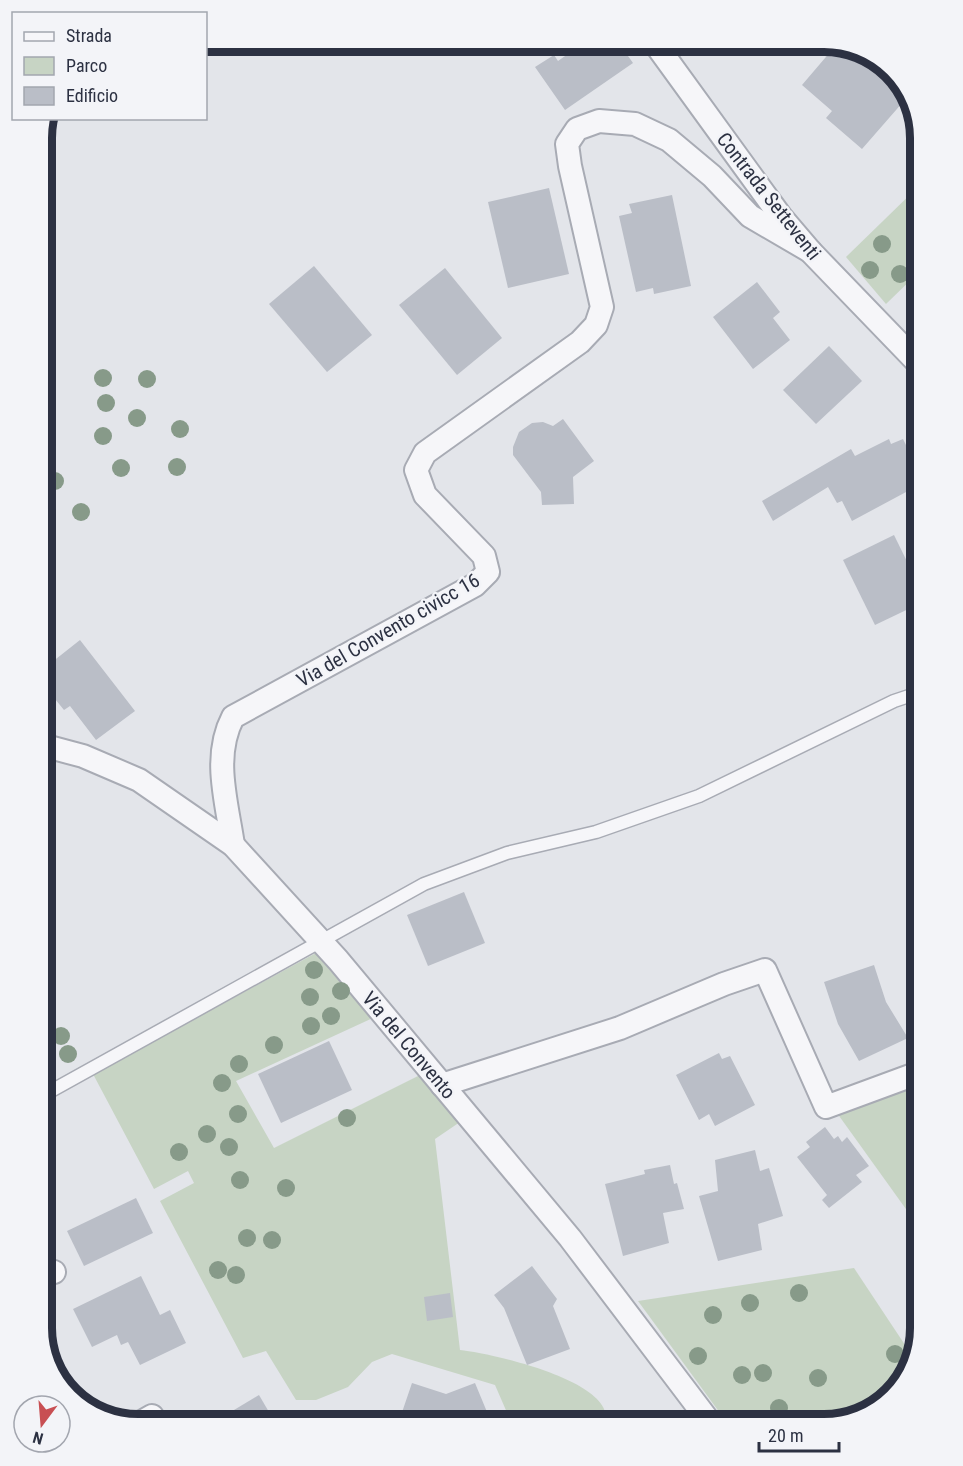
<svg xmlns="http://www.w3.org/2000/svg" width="963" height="1466" font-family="'Roboto Condensed',sans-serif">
  <rect width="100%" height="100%" fill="#e3e5ea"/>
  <g fill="#c7d4c4">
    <path d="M 921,184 L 921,270 L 886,304 L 846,257 Z"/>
    <path d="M 316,953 L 375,1017 L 236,1081 L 274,1148 L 420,1075 L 460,1122 L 435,1139 L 460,1350 C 489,1353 619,1381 605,1424 L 512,1424 L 495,1385 L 392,1354 L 372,1362 L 348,1387 L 316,1400 L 296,1400 L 266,1351 L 243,1358 L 160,1201 L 194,1183 L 188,1171 L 154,1189 L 93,1074 Z"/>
    <path d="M 921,1081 L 921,1230 L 837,1113 Z"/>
    <path d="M 854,1268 L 913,1357 L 909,1369 L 848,1419 L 825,1424 L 728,1424 L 638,1301 Z"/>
  </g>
  <g fill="#babec7">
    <path d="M 585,42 L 618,42 L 633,63 L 565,110 L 535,67 L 554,55 L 558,61 Z"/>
    <path d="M 837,44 L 878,58 L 910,94 L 862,149 L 826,118 L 832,111 L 802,85 Z"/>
    <path d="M 549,188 L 569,274 L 508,288 L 488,202 Z"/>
    <path d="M 672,195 L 691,286 L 654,294 L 653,288 L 636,292 L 619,216 L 632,213 L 629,204 Z"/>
    <path d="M 314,266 L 372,335 L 327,372 L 269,304 Z"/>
    <path d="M 445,268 L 502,338 L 457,375 L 399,305 Z"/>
    <path d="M 757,282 L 780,312 L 773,318 L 790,340 L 753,369 L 713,317 Z"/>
    <path d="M 829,346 L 862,381 L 816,424 L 783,390 Z"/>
    <path d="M 563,419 L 594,461 L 573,477 L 574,504 L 542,505 L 541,492 L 513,455 L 513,447 L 519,432 L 532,423 L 543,422 L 553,426 Z"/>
    <path d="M 889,439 L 891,444 L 903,439 L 921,475 L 921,484 L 852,521 L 842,501 L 837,503 L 828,487 L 773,521 L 762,501 L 851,449 L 855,456 Z"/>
    <path d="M 894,535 L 921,590 L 921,603 L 875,625 L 843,560 Z"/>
    <path d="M 80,640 L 135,711 L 96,740 L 70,706 L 64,710 L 42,683 L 42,670 Z"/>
    <path d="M 464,892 L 485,943 L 428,966 L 407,915 Z"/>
    <path d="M 874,965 L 886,1002 L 908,1038 L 859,1061 L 838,1024 L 824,982 Z"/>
    <path d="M 329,1041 L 352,1090 L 281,1123 L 258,1074 Z"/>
    <path d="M 719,1053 L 722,1059 L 730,1056 L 755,1105 L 715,1126 L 709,1114 L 699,1120 L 676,1075 Z"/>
    <path d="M 825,1127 L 834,1139 L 838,1136 L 842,1142 L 847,1137 L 869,1166 L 856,1175 L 862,1182 L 829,1208 L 822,1200 L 827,1195 L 797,1157 L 810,1147 L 806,1142 Z"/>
    <path d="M 755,1150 L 760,1171 L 769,1168 L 783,1216 L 758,1224 L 762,1250 L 718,1261 L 699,1196 L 718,1191 L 715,1160 Z"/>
    <path d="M 670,1165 L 674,1184 L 677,1183 L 684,1209 L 663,1213 L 669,1243 L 623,1256 L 605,1184 L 645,1174 L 644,1170 Z"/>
    <path d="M 136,1198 L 153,1233 L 84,1266 L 67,1231 Z"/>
    <path d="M 532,1266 L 557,1299 L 553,1306 L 570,1349 L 527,1365 L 504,1308 L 494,1295 Z"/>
    <path d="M 141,1276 L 160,1315 L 170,1310 L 186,1343 L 140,1365 L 128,1342 L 121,1345 L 117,1335 L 92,1347 L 73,1309 Z"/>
    <path d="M 450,1293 L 453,1317 L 427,1321 L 424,1297 Z"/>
    <path d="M 412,1383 L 446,1394 L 475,1383 L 492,1424 L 398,1424 Z"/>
    <path d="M 259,1395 L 276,1424 L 222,1424 L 219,1419 Z"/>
  </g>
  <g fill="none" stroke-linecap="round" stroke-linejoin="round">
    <g stroke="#a8abb4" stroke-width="15">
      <g id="lane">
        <path d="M 42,1096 L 424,884 L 507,853 L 596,832 L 699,796 L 894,701 L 921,692"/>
        <path d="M 856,1417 L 906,1379"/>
      </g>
    </g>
    <g stroke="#a8abb4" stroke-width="26">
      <g id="street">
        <path d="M 654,42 L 781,217 L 810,251 L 921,366"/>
        <path d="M 42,745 L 83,756 L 139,780 L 233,845 L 338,960 L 570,1238 L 711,1424"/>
        <path d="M 233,845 C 227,803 212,757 233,717 L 475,585 L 488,572 L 484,556 L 425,495 L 416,470 L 425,453 L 580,342 L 596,325 L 602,307 L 570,166 L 567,144 L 577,129 L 599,121 L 635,124 L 669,140 L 712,176 L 750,216 L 810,251"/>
        <path d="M 442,1085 L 620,1028 L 724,984 L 765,970 L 826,1107 L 921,1072"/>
        <path d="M 42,1268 L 54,1272"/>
        <path d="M 138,1424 L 152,1416"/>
      </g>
    </g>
    <use href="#lane" stroke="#f6f6f9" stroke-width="12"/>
    <use href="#street" stroke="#f6f6f9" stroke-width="22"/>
  </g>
  <g fill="#879a89">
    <circle cx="882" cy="244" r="9"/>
    <circle cx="870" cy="270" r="9"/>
    <circle cx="900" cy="274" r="9"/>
    <circle cx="103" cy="378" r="9"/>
    <circle cx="147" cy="379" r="9"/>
    <circle cx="106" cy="403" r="9"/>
    <circle cx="137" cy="418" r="9"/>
    <circle cx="180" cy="429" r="9"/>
    <circle cx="103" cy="436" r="9"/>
    <circle cx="177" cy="467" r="9"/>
    <circle cx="121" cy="468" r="9"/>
    <circle cx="55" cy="481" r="9"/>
    <circle cx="81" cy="512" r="9"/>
    <circle cx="314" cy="970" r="9"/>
    <circle cx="341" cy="991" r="9"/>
    <circle cx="310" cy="997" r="9"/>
    <circle cx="331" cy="1016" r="9"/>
    <circle cx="311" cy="1026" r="9"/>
    <circle cx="61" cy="1036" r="9"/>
    <circle cx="274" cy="1045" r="9"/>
    <circle cx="68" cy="1054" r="9"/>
    <circle cx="239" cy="1064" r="9"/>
    <circle cx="222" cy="1083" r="9"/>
    <circle cx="238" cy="1114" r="9"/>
    <circle cx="347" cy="1118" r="9"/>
    <circle cx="207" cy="1134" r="9"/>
    <circle cx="229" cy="1147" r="9"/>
    <circle cx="179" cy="1152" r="9"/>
    <circle cx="240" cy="1180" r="9"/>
    <circle cx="286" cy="1188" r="9"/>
    <circle cx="247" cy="1238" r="9"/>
    <circle cx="272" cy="1240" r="9"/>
    <circle cx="218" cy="1270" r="9"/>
    <circle cx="236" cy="1275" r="9"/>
    <circle cx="799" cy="1293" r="9"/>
    <circle cx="750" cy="1303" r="9"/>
    <circle cx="713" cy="1315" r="9"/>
    <circle cx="895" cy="1354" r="9"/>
    <circle cx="698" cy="1356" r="9"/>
    <circle cx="763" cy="1373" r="9"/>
    <circle cx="742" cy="1375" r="9"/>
    <circle cx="818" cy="1378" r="9"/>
    <circle cx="779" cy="1408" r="9"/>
  </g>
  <g text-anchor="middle" stroke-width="5" stroke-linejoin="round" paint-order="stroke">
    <g font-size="20" fill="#2c3142" stroke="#f3f4f8">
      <text transform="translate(769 196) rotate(52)" y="7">Contrada Setteventi</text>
      <text transform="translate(388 630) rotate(-30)" y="7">Via del Convento civicc 16</text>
      <text transform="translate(409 1045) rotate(50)" y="7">Via del Convento</text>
    </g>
  </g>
  <path d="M0 0H963V1466H0ZM138 52H824A86 86 0 0 1 910 138V1328A86 86 0 0 1 824 1414H138A86 86 0 0 1 52 1328V138A86 86 0 0 1 138 52Z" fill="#f3f4f8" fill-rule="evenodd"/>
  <path fill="none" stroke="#2c3142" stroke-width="8" d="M138 52H824A86 86 0 0 1 910 138V1328A86 86 0 0 1 824 1414H138A86 86 0 0 1 52 1328V138A86 86 0 0 1 138 52Z"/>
  <rect x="12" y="12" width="195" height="108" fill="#f3f4f8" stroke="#a3a6af" stroke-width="1.5"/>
  <rect x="24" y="32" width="30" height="9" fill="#f6f6f9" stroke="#a3a6af" stroke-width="1.5"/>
  <text x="66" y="42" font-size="18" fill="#2c3142">Strada</text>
  <rect x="24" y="57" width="30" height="18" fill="#c7d4c4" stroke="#a3a6af" stroke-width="1.5"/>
  <text x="66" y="72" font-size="18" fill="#2c3142">Parco</text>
  <rect x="24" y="87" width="30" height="18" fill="#babec7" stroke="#a3a6af" stroke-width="1.5"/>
  <text x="66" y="102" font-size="18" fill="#2c3142">Edificio</text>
  <g transform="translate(42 1424) rotate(196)"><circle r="28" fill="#f3f4f8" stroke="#a3a6af" stroke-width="1.5"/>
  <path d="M0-4.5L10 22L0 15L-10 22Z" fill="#c84f53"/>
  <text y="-9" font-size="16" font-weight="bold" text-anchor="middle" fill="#2c3142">N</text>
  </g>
  <path d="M759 1442v9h80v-9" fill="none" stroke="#2c3142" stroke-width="3"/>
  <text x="768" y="1442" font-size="18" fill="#2c3142" stroke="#f3f4f8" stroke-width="4.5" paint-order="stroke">20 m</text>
</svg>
